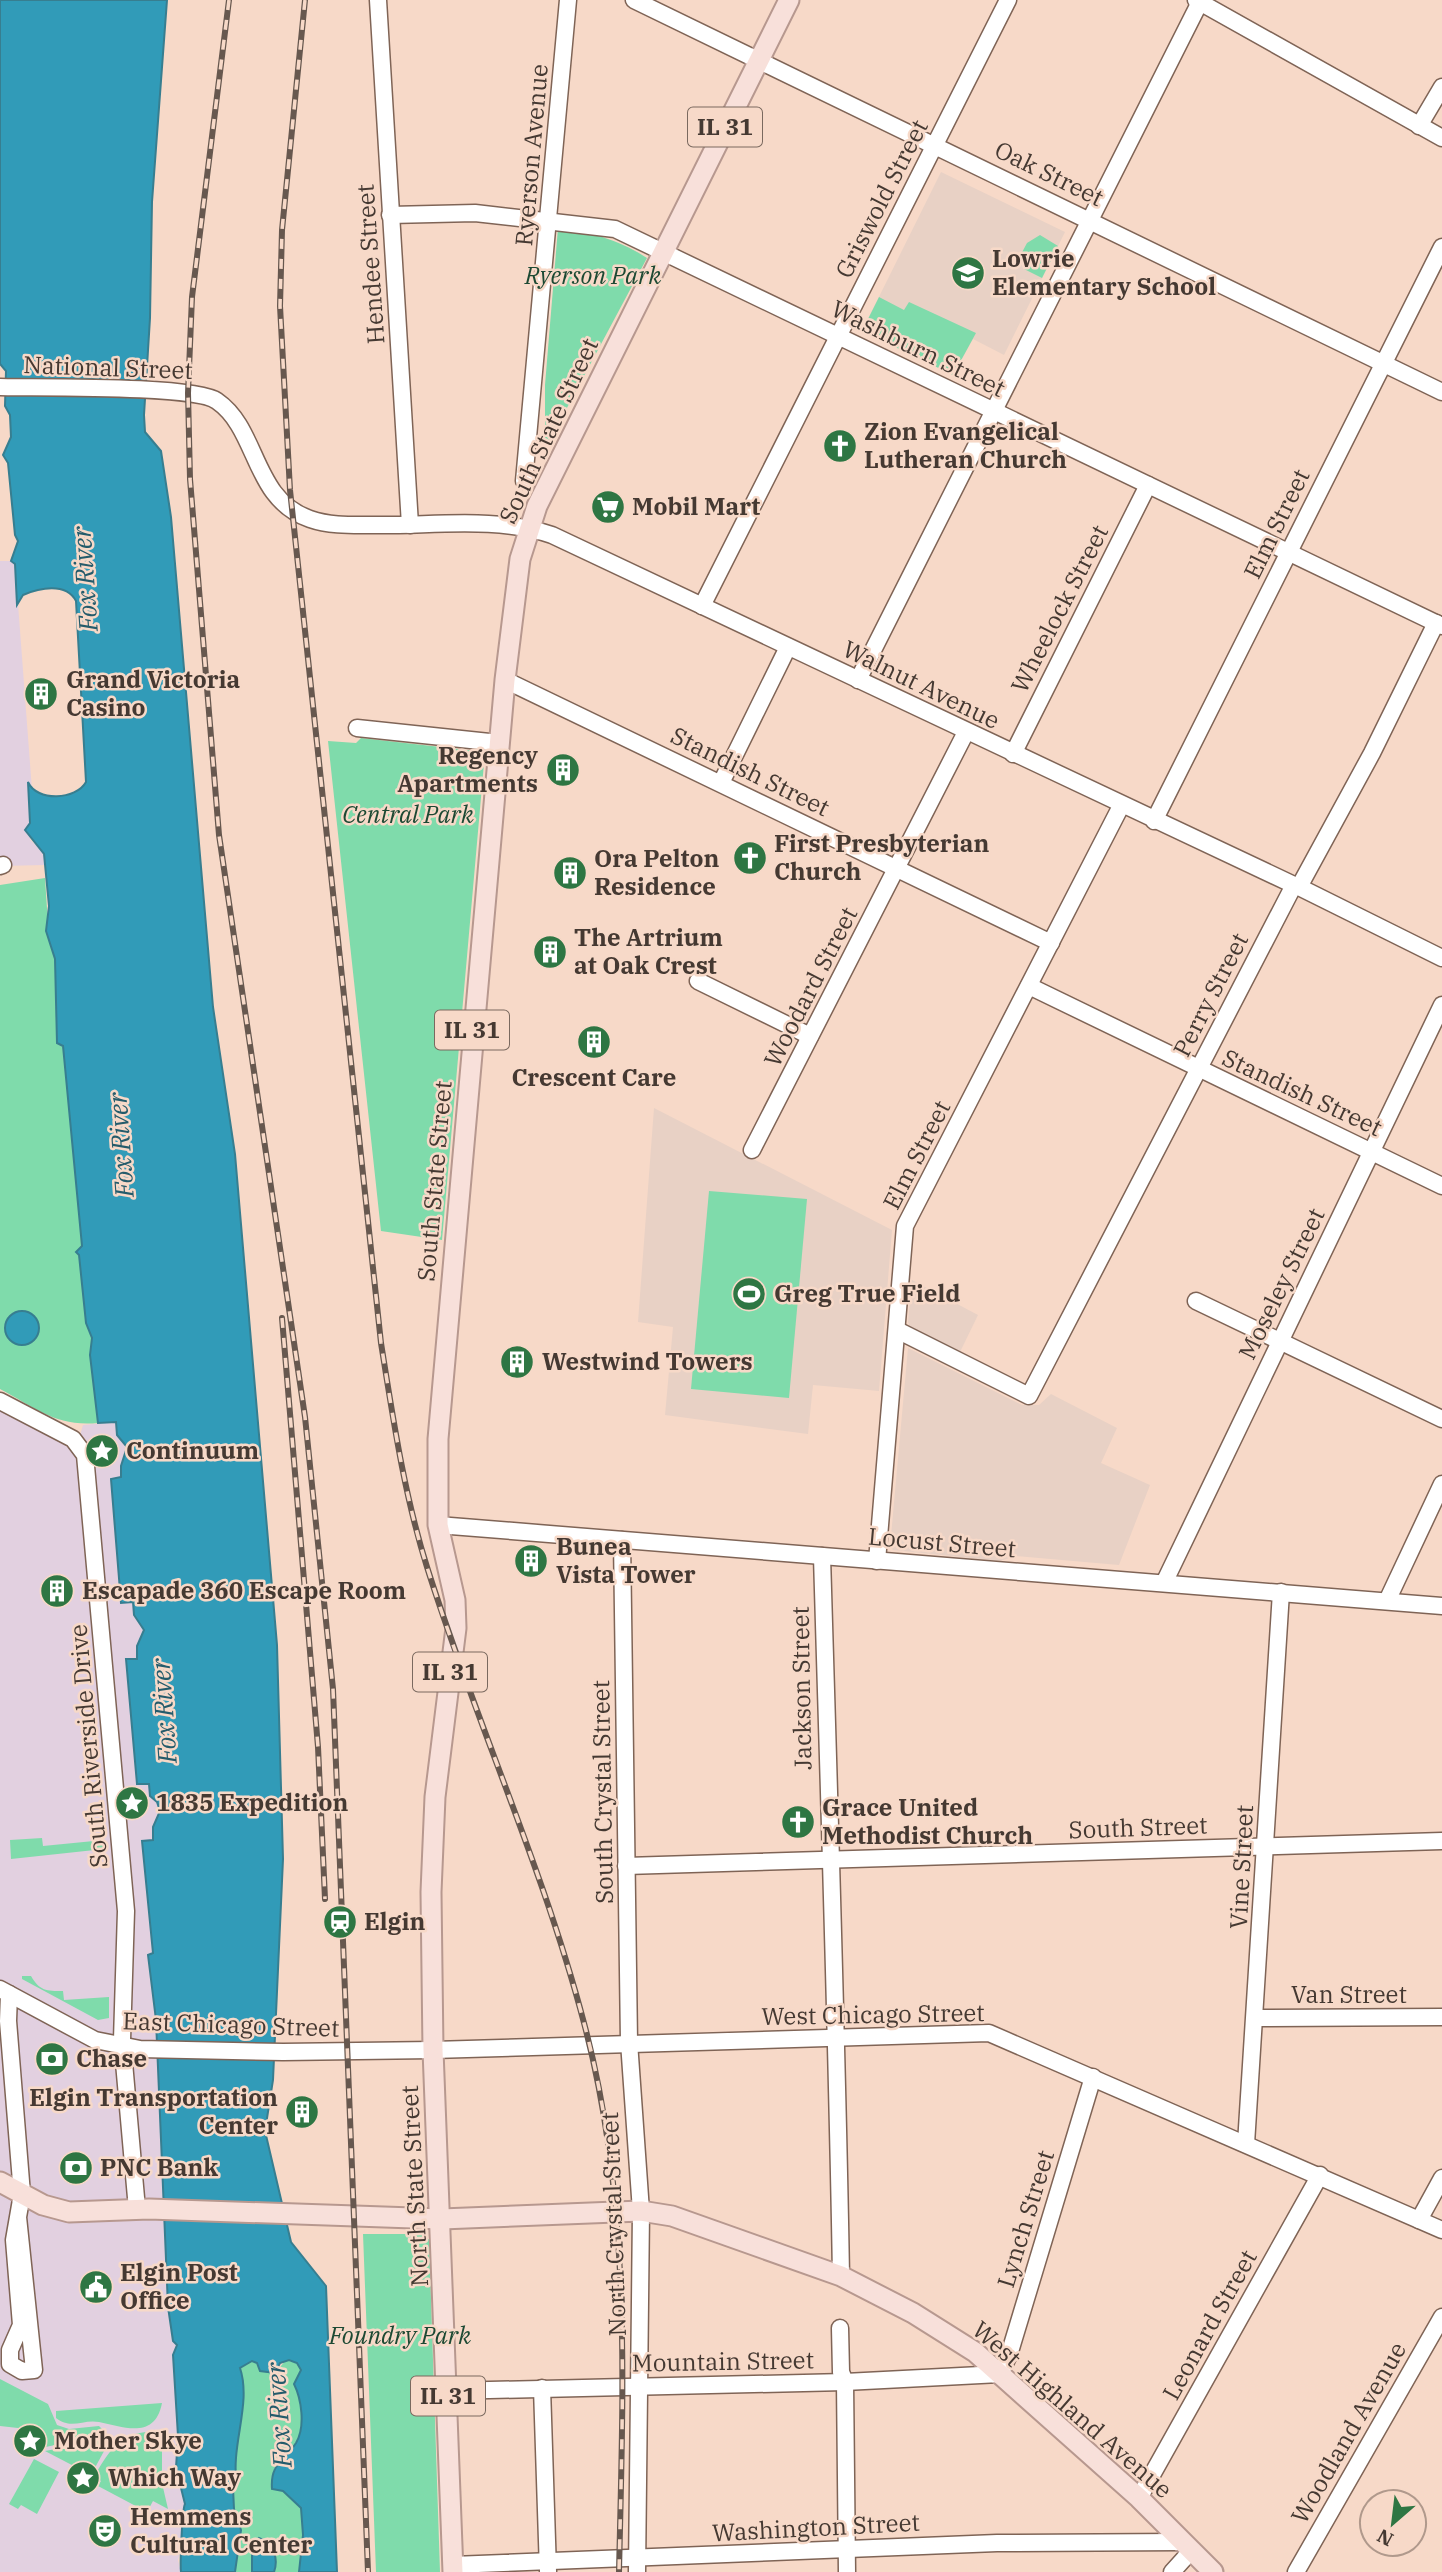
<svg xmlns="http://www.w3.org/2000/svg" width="1442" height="2572" font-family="'IBM Plex Serif',serif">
  <rect width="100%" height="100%" fill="#f7d9c8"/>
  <g fill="#e2d0e0">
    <path d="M 0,561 L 11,561 L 15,564 L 32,790 L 30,840 L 43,851 L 45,865 L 0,866 Z"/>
    <path d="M 0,1401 L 78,1442 L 83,1425 L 116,1422 L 117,1434 L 127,1447 L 121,1466 L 121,1477 L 111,1479 L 121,1603 L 133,1602 L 144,1630 L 137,1646 L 138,1659 L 126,1660 L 137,1784 L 149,1783 L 160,1811 L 153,1840 L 142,1841 L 153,1954 L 148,1955 L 156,2020 L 168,2307 L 177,2344 L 173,2355 L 178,2436 L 176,2468 L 185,2504 L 184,2536 L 178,2560 L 181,2572 L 0,2572 Z"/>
  </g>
  <g fill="#e8d1c5">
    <path d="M 941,172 L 1065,232 L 1004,355 L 973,339 L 953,375 L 862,331 Z"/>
    <path d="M 654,1108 L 892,1230 L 879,1391 L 813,1385 L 808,1434 L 665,1415 L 673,1327 L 638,1322 Z"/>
    <path d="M 912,1280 L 978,1315 L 960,1352 L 910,1327 L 908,1322 Z"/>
    <path d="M 908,1348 L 1022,1405 L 1039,1405 L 1051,1394 L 1117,1428 L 1101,1463 L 1150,1485 L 1119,1565 L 1016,1556 L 1000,1561 L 893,1550 L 890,1547 Z"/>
  </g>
  <g fill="#7fdbab">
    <path d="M 558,228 C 593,233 617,239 647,258 L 545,449 L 545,385 Z"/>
    <path d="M 1040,235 L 1058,246 L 1042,278 L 1024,269 L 1025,263 L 1019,258 L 1027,243 Z"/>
    <path d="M 879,297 L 904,310 L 909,302 L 976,333 L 953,375 L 862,331 Z"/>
    <path d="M 361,738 L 485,752 L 442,1240 L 381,1231 L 328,741 L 356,743 Z"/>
    <path d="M 45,878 L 49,939 L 55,959 L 57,1042 L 63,1045 L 82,1246 L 76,1252 L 79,1254 L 86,1323 L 92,1338 L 90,1355 L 98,1423 C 56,1427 36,1408 0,1389 L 0,885 Z"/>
    <path d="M 709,1191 L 807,1199 L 789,1398 L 691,1389 Z"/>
    <path d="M 42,1838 L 43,1846 L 104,1840 L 104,1849 L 11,1859 L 10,1840 Z"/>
    <path d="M 22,1976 L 31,1976 C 40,1991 46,1991 63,1991 L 64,2000 L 109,1997 L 109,2018 L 98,2020 L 22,1979 Z"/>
    <path d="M 363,2234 L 425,2234 L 426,2239 L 429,2239 L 440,2572 L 376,2572 Z"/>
    <path d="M 286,2360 L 297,2363 L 301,2370 L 294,2384 C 301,2398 306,2427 296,2443 C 290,2453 280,2459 274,2469 C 276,2487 291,2494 301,2508 L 303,2535 L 299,2572 L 235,2572 L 241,2530 L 234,2509 L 233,2488 L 237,2484 C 229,2448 254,2401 239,2369 L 252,2361 L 275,2373 Z"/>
    <path d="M 0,2379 L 48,2404 L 57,2425 L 69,2429 L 99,2426 L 107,2434 L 41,2448 L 43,2438 L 36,2430 L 0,2426 Z"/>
    <path d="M 162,2403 C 155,2440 124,2427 99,2422 C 83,2419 71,2430 56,2418 L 56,2411 Z"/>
    <path d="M 146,2432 L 158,2437 L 162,2444 L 162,2483 L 168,2509 L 153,2501 L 147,2512 L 98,2486 L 101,2481 L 94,2477 C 107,2454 118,2435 146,2432 Z"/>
    <path d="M 107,2439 L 109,2442 L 91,2475 L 45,2451 Z"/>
    <path d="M 34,2459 L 59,2472 L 37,2514 L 21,2505 L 18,2509 L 9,2504 Z"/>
  </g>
  <g fill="#319bb8" stroke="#377e90" stroke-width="2">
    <path d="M 0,0 L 167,0 L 152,202 L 150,318 L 144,415 L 145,432 L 161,451 L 171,517 L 213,1007 L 235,1154 L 277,1645 L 283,1859 L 273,2080 L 265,2131 L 291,2242 L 326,2286 L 337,2572 L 299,2572 L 303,2535 L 301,2508 L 283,2491 L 272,2489 C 270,2463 284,2462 296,2443 C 306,2426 301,2398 294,2384 L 301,2370 L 297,2363 L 289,2360 L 280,2363 L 275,2373 L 260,2371 L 257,2363 L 252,2361 L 240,2368 C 252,2404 230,2446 237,2485 L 233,2488 L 234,2509 L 241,2530 L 235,2572 L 181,2572 C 180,2565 182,2509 185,2504 L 176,2468 L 178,2436 L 173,2355 L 177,2345 L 173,2341 L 168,2307 L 156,2020 L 148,1955 L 153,1953 L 142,1841 L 153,1840 L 153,1827 L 160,1811 L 157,1802 L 150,1796 L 149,1784 L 137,1784 L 126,1659 L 137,1659 L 137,1646 L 144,1630 L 134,1615 L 133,1602 L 121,1603 L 111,1479 L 121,1477 L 121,1466 L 127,1447 L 117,1435 L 116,1422 L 98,1423 L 90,1355 L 92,1338 L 86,1323 L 79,1255 L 76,1252 L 82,1246 L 63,1046 L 57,1043 L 55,959 L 46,931 L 49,906 L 44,854 L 25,830 L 30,823 L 28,782 C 37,802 76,800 86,782 L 76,601 C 66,582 39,588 23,595 L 17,605 L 15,564 L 11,561 L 18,541 L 15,535 L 8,463 L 3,455 L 11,437 L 10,415 L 5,406 L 6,371 L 0,364 Z"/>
    <circle cx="22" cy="1328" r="17"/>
    <path d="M 259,2538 C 273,2543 279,2558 274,2572 L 252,2572 L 252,2546 Z"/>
  </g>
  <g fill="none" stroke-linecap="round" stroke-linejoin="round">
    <g stroke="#7f6456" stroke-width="19">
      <g id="minor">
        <path d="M 378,0 L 410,525"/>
        <path d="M 634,0 L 1442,392"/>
        <path d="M 1196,0 L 1442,138"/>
        <path d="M 1419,126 L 1442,87"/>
        <path d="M 390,215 L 475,213 L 615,229 L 1442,626"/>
        <path d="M 0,387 C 37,388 195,385 217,401 C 259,430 252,499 310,519 C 330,526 352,525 373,525 C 433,526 495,516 552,535 L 1294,885"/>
        <path d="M 524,481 L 568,0"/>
        <path d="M 702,606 L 1008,0"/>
        <path d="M 505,680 L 1051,943"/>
        <path d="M 858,680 L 1200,2"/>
        <path d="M 357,728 L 499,743"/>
        <path d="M 1013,754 L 1148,485"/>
        <path d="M 721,783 L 788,647"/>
        <path d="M 1154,821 L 1442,247"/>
        <path d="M 0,866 L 3,865"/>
        <path d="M 1299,887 L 1442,958"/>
        <path d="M 698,981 L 810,1036"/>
        <path d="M 1029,986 L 1442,1186"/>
        <path d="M 752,1150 L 966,732"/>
        <path d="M 1196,1301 L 1442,1419"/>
        <path d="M 897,1330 L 1029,1396 L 1294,885 L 1299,887 L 1372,753 L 1436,623"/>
        <path d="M 0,1401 L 73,1439 L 85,1455 L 126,1911 L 122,2040 L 137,2209"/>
        <path d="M 438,1525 L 1442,1606"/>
        <path d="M 622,1540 L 629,2042 L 641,2211 L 637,2572"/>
        <path d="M 822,1556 C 829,1796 837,2036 841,2276"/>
        <path d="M 877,1561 L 905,1226 L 1121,806"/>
        <path d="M 1164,1583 L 1442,1005"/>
        <path d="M 1387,1601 L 1442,1484"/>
        <path d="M 626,1866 L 1442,1841"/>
        <path d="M 0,1989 L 95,2040 L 140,2049 L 283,2052 L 433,2050 L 989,2033 L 1442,2230"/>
        <path d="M 9,1994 L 8,2021 L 22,2194 L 14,2240 L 21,2325 L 10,2350 L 10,2364 L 22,2371 L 34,2370 L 18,2217"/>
        <path d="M 1256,2018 L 1442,2017"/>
        <path d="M 1246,2144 L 1281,1592"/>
        <path d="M 1419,2220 L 1442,2178"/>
        <path d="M 840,2328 L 841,2372 L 845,2382 L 847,2572"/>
        <path d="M 542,2388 L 548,2571"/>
        <path d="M 448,2391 L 845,2382 L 1000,2374 L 1009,2355 L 1093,2077"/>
        <path d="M 1139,2498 L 1320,2175"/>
        <path d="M 453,2565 L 997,2543 L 1181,2542"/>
        <path d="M 1172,2572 L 1191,2551"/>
        <path d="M 1296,2572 L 1442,2317"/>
      </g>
    </g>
    <g stroke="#b7988f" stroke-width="23">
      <g id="major">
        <path d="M 0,2182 L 43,2205 L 69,2212 L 149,2209 L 442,2219 L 641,2211 L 672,2216 L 841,2276 L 913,2313 L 975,2352 L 1139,2498 L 1213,2572"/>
        <path d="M 453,2572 L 433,2050 L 431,1892 L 435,1797 L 456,1628 L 455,1600 L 438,1525 L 438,1439 L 505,680 L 520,559 L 537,506 L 789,0"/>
      </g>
    </g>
    <use href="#minor" stroke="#fff" stroke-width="16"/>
    <use href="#major" stroke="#f8e0da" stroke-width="19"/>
    <g stroke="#67584f" stroke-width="6">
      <g id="rail">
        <path d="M 229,0 L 192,297 L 188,393 L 190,479 L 219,835 L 305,1417 L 333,1689 L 368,2572"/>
        <path d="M 305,0 L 282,230 L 280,306 L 290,490 L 381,1343 C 393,1418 404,1494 427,1567 C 475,1720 543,1867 584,2023 C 632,2203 623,2388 619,2572"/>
        <path d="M 282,1318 L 318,1747 L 325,1899"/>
      </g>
    </g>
    <use href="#rail" stroke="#f7d9c8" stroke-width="3.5" stroke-dasharray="10" stroke-linecap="butt"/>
  </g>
  <defs>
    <g id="school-disc" transform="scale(1.75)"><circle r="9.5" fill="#2e7643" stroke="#f7d9c8"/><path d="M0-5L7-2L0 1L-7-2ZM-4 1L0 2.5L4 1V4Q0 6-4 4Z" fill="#fff"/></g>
    <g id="church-disc" transform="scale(1.75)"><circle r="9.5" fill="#2e7643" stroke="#f7d9c8"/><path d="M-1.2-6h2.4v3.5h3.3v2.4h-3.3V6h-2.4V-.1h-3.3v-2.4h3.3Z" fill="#fff"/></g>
    <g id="supermarket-disc" transform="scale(1.75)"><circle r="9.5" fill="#2e7643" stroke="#f7d9c8"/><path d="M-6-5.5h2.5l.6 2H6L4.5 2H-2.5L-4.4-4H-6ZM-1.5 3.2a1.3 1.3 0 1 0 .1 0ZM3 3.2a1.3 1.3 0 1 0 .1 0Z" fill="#fff"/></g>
    <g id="building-disc" transform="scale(1.75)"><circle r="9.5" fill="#2e7643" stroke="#f7d9c8"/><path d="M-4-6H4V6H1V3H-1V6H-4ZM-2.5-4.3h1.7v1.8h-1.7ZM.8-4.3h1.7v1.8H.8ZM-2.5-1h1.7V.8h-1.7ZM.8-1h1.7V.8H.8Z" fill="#fff"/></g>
    <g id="stadium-disc" transform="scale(1.75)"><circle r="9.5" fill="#2e7643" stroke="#f7d9c8"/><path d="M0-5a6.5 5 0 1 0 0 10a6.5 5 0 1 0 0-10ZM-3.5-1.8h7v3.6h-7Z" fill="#fff"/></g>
    <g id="sight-disc" transform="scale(1.75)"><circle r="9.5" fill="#2e7643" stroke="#f7d9c8"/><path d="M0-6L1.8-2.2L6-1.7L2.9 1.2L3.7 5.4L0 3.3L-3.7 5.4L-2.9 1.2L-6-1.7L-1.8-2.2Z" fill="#fff"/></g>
    <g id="station-disc" transform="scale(1.75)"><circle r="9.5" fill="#2e7643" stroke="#f7d9c8"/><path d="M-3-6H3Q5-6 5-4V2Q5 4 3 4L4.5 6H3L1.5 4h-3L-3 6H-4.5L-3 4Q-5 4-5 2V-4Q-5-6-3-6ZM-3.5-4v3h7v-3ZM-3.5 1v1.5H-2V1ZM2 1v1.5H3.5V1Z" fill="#fff"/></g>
    <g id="bank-disc" transform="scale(1.75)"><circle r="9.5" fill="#2e7643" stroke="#f7d9c8"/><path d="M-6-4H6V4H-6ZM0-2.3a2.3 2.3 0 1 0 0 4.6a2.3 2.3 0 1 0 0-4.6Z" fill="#fff"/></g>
    <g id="civic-disc" transform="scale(1.75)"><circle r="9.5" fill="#2e7643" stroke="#f7d9c8"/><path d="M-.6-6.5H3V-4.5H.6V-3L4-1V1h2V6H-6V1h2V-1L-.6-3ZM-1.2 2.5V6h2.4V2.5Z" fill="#fff"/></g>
    <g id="theatre-disc" transform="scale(1.75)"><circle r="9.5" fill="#2e7643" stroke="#f7d9c8"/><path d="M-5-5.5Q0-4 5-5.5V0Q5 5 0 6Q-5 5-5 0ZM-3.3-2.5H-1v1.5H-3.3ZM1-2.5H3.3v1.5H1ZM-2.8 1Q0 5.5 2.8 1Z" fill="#fff"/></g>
  </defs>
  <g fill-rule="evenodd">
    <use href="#school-disc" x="968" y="273"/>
    <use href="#church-disc" x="840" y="446"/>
    <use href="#supermarket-disc" x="608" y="507"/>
    <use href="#building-disc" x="41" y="694"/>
    <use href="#building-disc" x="563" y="770"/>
    <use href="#church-disc" x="750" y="858"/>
    <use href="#building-disc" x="570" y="873"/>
    <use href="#building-disc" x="550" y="952"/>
    <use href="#building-disc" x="594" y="1042"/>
    <use href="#stadium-disc" x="749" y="1294"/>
    <use href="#building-disc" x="517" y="1362"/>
    <use href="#sight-disc" x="102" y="1451"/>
    <use href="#building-disc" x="531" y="1561"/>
    <use href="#building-disc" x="57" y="1591"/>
    <use href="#sight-disc" x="132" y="1803"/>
    <use href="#church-disc" x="798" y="1822"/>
    <use href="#station-disc" x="340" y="1922"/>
    <use href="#bank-disc" x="52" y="2059"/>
    <use href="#building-disc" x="302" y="2112"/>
    <use href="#bank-disc" x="76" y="2168"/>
    <use href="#civic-disc" x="96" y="2287"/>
    <use href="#sight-disc" x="30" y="2441"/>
    <use href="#sight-disc" x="83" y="2478"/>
    <use href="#theatre-disc" x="105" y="2531"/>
  </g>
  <g text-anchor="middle" stroke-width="5" stroke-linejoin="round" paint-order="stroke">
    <g fill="#f7d9c8" stroke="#7a695f" stroke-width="2">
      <rect x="688" y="107.5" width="74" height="39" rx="5"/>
      <rect x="435" y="1010.5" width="74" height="39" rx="5"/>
      <rect x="413" y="1652.5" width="74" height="39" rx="5"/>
      <rect x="411" y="2376.5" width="74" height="39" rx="5"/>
    </g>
    <g font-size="23" font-weight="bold" fill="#453932">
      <text x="725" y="135">IL 31</text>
      <text x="472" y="1038">IL 31</text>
      <text x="450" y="1680">IL 31</text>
      <text x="448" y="2404">IL 31</text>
    </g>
    <g font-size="24" fill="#453932" stroke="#f7d9c8">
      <text transform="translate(532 155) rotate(-85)" y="8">Ryerson Avenue</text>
      <text transform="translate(1049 174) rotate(26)" y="8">Oak Street</text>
      <text transform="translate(882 199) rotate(-63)" y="8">Griswold Street</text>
      <text transform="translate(371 264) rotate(-94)" y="8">Hendee Street</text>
      <text transform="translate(918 349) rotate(26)" y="8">Washburn Street</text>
      <text transform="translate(108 368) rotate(2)" y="8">National Street</text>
      <text transform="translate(549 431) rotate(-65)" y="8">South State Street</text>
      <text transform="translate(1277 524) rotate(-64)" y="8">Elm Street</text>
      <text transform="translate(1060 609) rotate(-63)" y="8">Wheelock Street</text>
      <text transform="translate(921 685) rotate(26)" y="8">Walnut Avenue</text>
      <text transform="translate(750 772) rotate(26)" y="8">Standish Street</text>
      <text transform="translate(811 987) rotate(-63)" y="8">Woodard Street</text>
      <text transform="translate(1211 995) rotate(-63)" y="8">Perry Street</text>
      <text transform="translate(1302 1093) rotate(25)" y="8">Standish Street</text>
      <text transform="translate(917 1155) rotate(-63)" y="8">Elm Street</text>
      <text transform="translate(435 1181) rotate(-85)" y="8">South State Street</text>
      <text transform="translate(1282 1284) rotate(-64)" y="8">Moseley Street</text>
      <text transform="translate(942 1543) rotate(5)" y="8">Locust Street</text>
      <text transform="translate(802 1688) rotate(-91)" y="8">Jackson Street</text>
      <text transform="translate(89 1746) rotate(-95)" y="8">South Riverside Drive</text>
      <text transform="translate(603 1792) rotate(-91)" y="8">South Crystal Street</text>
      <text transform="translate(1138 1828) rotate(-2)" y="8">South Street</text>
      <text transform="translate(1242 1867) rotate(-87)" y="8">Vine Street</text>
      <text x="1349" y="2003">Van Street</text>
      <text transform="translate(873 2015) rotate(-1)" y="8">West Chicago Street</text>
      <text transform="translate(231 2025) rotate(2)" y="8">East Chicago Street</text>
      <text transform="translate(415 2186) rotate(-93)" y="8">North State Street</text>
      <text transform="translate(1026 2219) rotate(-73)" y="8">Lynch Street</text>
      <text transform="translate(614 2224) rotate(-92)" y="8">North Crystal Street</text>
      <text transform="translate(1210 2325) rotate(-61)" y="8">Leonard Street</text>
      <text transform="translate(723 2362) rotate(-1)" y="8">Mountain Street</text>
      <text transform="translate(1072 2410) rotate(41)" y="8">West Highland Avenue</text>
      <text transform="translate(1349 2433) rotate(-60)" y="8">Woodland Avenue</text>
      <text transform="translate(816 2528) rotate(-3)" y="8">Washington Street</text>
    </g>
    <g font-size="24" font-weight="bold" fill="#453932" stroke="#f7d9c8" text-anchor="start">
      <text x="992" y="267">Lowrie<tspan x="992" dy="28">Elementary School</tspan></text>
      <text x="864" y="440">Zion Evangelical<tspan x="864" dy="28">Lutheran Church</tspan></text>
      <text x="632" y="515">Mobil Mart</text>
      <text x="66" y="688">Grand Victoria<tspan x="66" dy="28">Casino</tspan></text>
      <text x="538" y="764" text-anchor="end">Regency<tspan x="538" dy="28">Apartments</tspan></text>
      <text x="774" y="852">First Presbyterian<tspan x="774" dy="28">Church</tspan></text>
      <text x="594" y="867">Ora Pelton<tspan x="594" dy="28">Residence</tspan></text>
      <text x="574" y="946">The Artrium<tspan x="574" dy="28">at Oak Crest</tspan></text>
      <text x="594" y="1086" text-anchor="middle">Crescent Care</text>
      <text x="774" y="1302">Greg True Field</text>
      <text x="542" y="1370">Westwind Towers</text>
      <text x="126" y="1459">Continuum</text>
      <text x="556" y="1555">Bunea<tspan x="556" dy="28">Vista Tower</tspan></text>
      <text x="82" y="1599">Escapade 360 Escape Room</text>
      <text x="156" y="1811">1835 Expedition</text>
      <text x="822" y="1816">Grace United<tspan x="822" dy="28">Methodist Church</tspan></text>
      <text x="364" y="1930">Elgin</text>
      <text x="76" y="2067">Chase</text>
      <text x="278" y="2106" text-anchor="end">Elgin Transportation<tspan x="278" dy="28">Center</tspan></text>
      <text x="100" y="2176">PNC Bank</text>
      <text x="120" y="2281">Elgin Post<tspan x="120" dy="28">Office</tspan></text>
      <text x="54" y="2449">Mother Skye</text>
      <text x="108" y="2486">Which Way</text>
      <text x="130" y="2525">Hemmens<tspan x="130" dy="28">Cultural Center</tspan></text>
    </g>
    <g font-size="24" font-style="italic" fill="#1c4933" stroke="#f7d9c8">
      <text x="593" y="284">Ryerson Park</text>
      <text x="408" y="823">Central Park</text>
      <text x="400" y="2344">Foundry Park</text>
    </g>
    <g font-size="26" font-style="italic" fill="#245b6b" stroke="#f7d9c8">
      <text transform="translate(85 579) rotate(-94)" y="9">Fox River</text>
      <text transform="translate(121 1145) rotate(-94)" y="9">Fox River</text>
      <text transform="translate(164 1711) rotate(-94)" y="9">Fox River</text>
      <text transform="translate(279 2415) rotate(-94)" y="9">Fox River</text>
    </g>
  </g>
  <g transform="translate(1393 2523) rotate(208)"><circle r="33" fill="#f7d9c8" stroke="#b0998c" stroke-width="2"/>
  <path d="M0-5L12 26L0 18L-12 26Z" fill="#2e7643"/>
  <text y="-10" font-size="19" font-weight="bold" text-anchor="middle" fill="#453932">N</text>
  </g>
</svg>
